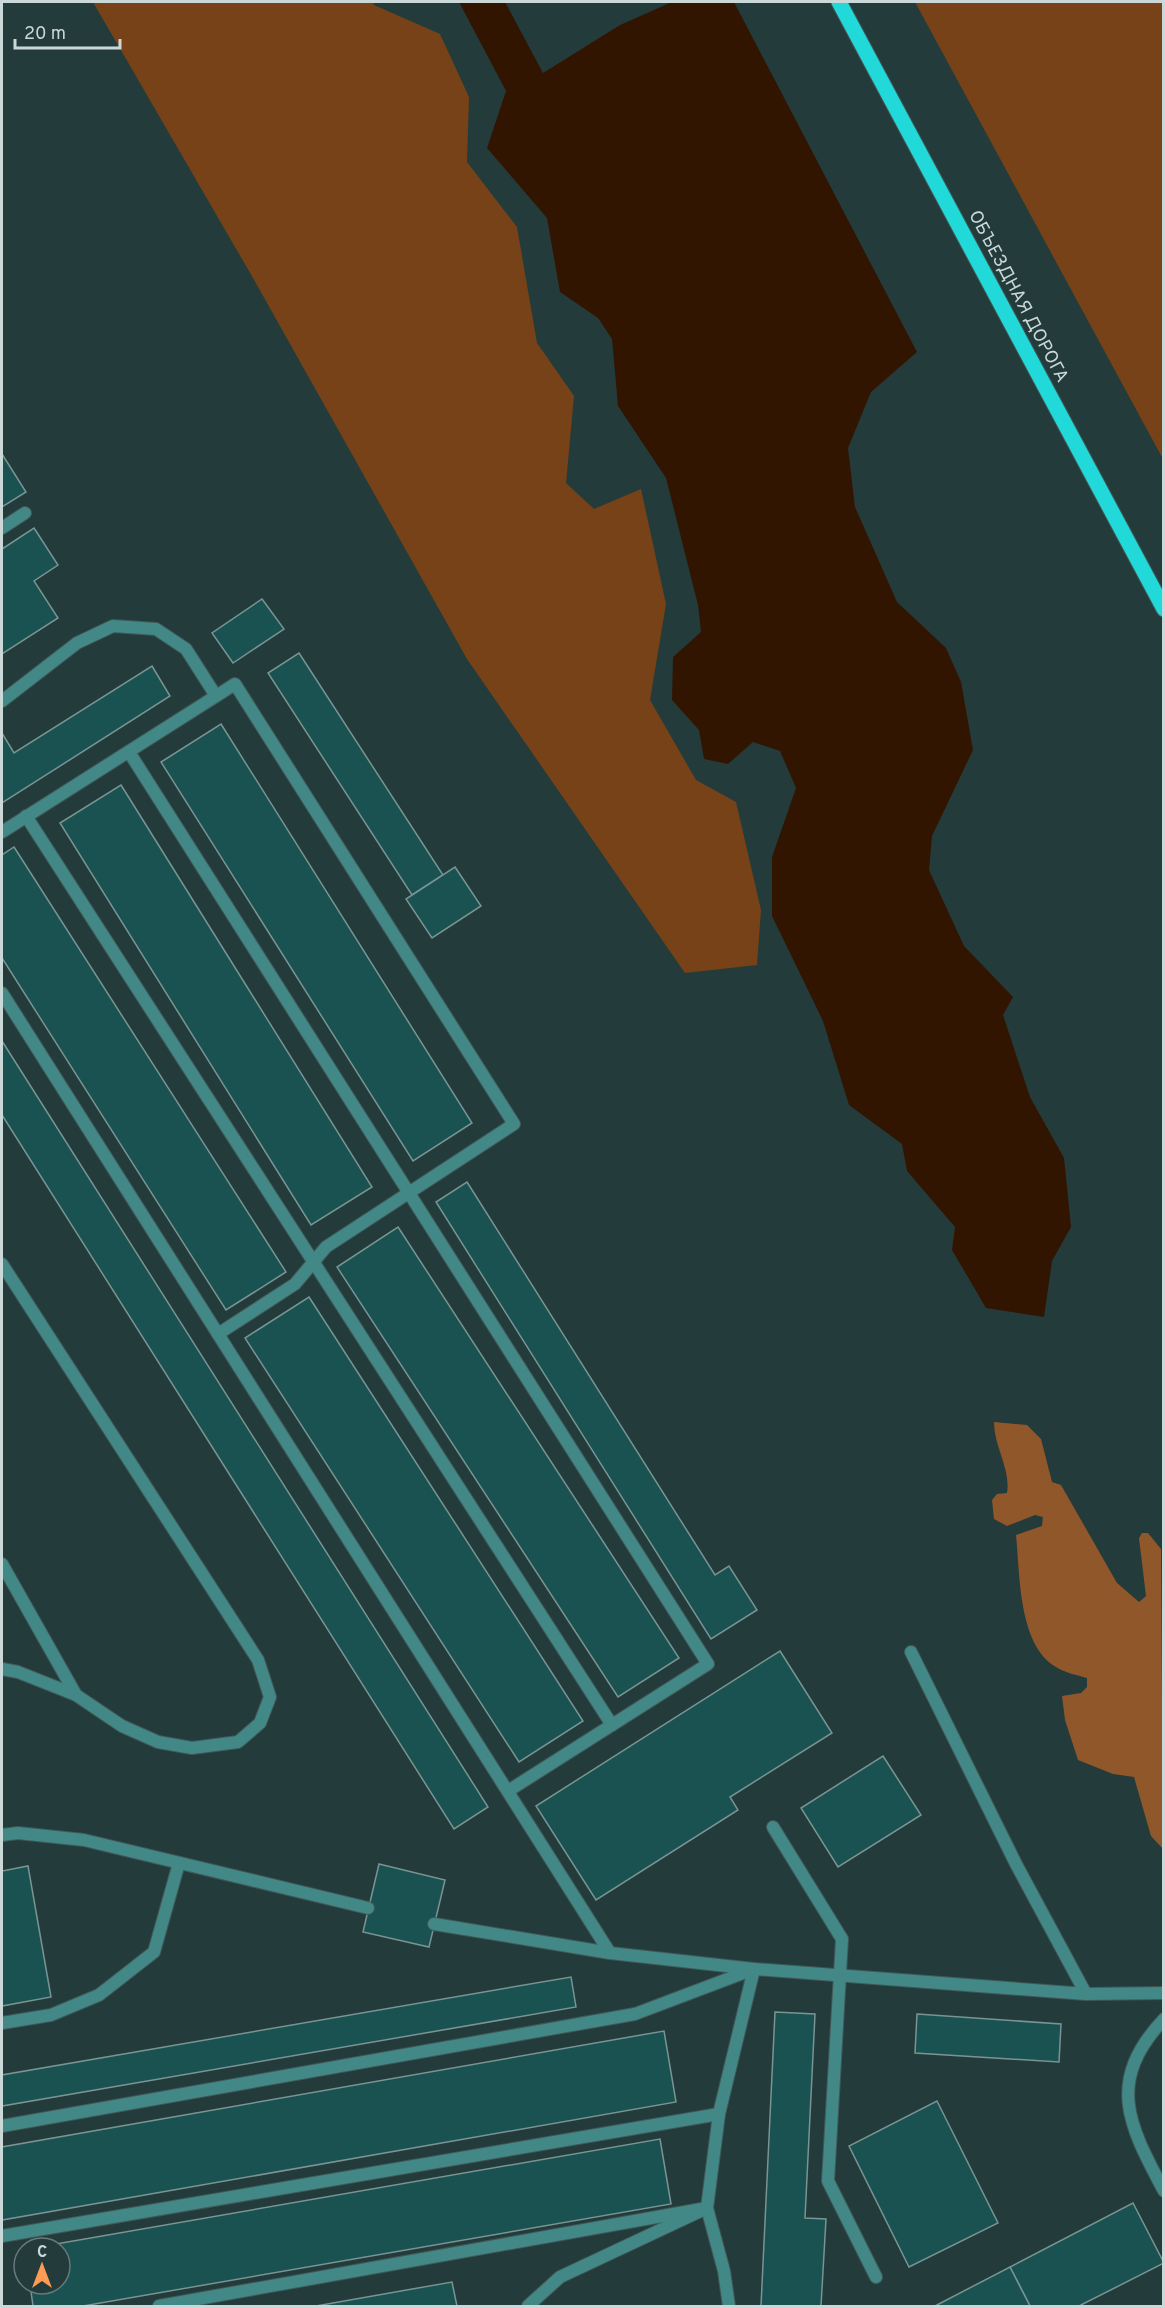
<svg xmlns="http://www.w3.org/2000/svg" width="1165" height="2308" font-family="Overpass,sans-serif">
  <rect width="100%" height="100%" fill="#233c3b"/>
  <g fill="#774217">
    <path d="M 93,2 L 373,2 L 374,5 L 440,34 L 469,97 L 467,162 L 517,227 L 537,343 L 574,396 L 566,483 L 594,509 L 641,489 L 666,604 L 650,700 L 696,780 L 736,802 L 761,910 L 757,965 L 685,973 L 467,659 L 253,278 Z"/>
    <path d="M 915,2 L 1163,2 L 1163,459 Z"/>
  </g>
  <path fill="#90572b" d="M 994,1422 L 1027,1425 L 1041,1439 L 1052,1482 L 1061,1485 L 1117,1583 L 1139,1602 L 1146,1596 L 1139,1538 L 1142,1533 L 1148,1533 L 1161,1549 L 1163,1849 L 1151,1836 L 1134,1777 L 1113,1774 L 1078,1760 L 1065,1720 L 1062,1696 L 1081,1693 L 1087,1687 L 1087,1678 C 1077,1675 1065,1673 1056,1667 C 1018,1645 1020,1573 1016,1535 L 1042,1526 L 1043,1517 L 1035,1515 L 1007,1526 L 994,1519 L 992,1500 L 997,1494 L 1007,1493 C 1011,1469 994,1447 994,1422 Z"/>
  <path fill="#321500" d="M 505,2 L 543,73 L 620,25 L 672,2 L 734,2 L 917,352 L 871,392 L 848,448 L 855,507 L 897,602 L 946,648 L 961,682 L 973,750 L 932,836 L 929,870 L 964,946 L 1013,997 L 1003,1015 L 1030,1097 L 1064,1158 L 1071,1227 L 1052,1261 L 1044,1317 L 986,1308 L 952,1250 L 955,1227 L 907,1171 L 902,1144 L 849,1105 L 823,1021 L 772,916 L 772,857 L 796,788 L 780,751 L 753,742 L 728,764 L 704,759 L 699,730 L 672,700 L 673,657 L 701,632 L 698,605 L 666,478 L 618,406 L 612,339 L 598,318 L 560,292 L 547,218 L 487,148 L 506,91 L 459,2 Z"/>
  <g fill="#195251" stroke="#799493" stroke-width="1.5">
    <path d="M 2,454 L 26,492 L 2,507 Z"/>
    <path d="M 34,528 L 58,565 L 34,581 L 58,618 L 2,654 L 2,549 Z"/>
    <path d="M 262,599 L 284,629 L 233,663 L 212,633 Z"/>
    <path d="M 299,653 L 443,875 L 412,895 L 268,673 Z"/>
    <path d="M 152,666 L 170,696 L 2,803 L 2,733 L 14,753 Z"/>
    <path d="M 221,724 L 472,1123 L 413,1161 L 161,762 Z"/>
    <path d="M 121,785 L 372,1187 L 311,1225 L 60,823 Z"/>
    <path d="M 14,847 L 286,1272 L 226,1310 L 2,958 L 2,855 Z"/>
    <path d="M 455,867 L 481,906 L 432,938 L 406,899 Z"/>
    <path d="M 2,1041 L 488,1807 L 454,1829 L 2,1115 Z"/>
    <path d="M 467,1182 L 715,1575 L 729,1566 L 757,1610 L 711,1639 L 436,1202 Z"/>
    <path d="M 398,1227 L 679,1658 L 618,1697 L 337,1267 Z"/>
    <path d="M 309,1297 L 583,1721 L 519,1762 L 245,1338 Z"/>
    <path d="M 780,1651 L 832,1733 L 730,1797 L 738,1810 L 596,1900 L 536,1806 Z"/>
    <path d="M 883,1756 L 921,1815 L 838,1867 L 801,1808 Z"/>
    <path d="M 379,1864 L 445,1880 L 429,1947 L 363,1932 Z"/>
    <path d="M 28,1866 L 51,1997 L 2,2006 L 2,1871 Z"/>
    <path d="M 571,1977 L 576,2007 L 2,2106 L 2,2075 Z"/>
    <path d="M 775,2012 L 815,2014 L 805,2218 L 826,2219 L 821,2306 L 761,2306 Z"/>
    <path d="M 917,2014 L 1061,2024 L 1059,2062 L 915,2053 Z"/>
    <path d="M 664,2031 L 676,2102 L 2,2220 L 2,2147 Z"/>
    <path d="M 937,2101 L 998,2223 L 909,2267 L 849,2146 Z"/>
    <path d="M 660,2139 L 671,2204 L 83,2306 L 33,2306 L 30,2284 L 60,2284 L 60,2248 L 33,2248 Z"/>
    <path d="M 1133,2203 L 1164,2263 L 1079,2306 L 1030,2306 L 1010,2267 Z"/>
    <path d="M 1010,2267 L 1030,2306 L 935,2306 Z"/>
    <path d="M 452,2282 L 457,2306 L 316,2306 Z"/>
  </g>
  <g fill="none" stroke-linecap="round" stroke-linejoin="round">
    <g stroke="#415857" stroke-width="14">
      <g id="lane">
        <path d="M 2,528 L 25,513"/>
        <path d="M 2,701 L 77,643 L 113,626 L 156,629 L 186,649 L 216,696"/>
        <path d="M 129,752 L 708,1664 L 508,1791"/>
        <path d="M 26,816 L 612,1725"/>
        <path d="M 2,832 L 235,684 L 514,1124 L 326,1247 L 295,1284 L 218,1334"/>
        <path d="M 2,993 L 610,1953"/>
        <path d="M 2,1264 L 258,1660 L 270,1697 L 260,1723 L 238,1742 L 192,1748 L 158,1742 L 122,1726 L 76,1695 L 2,1564"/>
        <path d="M 911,1652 L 1016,1864 L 1086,1994"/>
        <path d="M 2,1669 L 18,1672 L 76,1695"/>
        <path d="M 773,1827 L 842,1939 L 828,2181 L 876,2277"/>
        <path d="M 2,1835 L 18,1833 L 84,1840 L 368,1908"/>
        <path d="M 434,1924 L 610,1953 L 754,1969 L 1086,1994 L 1164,1993"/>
        <path d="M 1164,2019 C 1105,2082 1129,2125 1164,2191"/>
        <path d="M 2,2023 L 51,2015 L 99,1995 L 154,1952 L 179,1863"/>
        <path d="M 2,2126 L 635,2014 L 754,1969 L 719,2114 L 2,2236"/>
        <path d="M 159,2306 L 707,2208 L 724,2271 L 729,2306"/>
        <path d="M 528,2306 L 560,2277 L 707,2208 L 719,2114"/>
      </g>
    </g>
    <g stroke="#415857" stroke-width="17">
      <path id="primary" d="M 839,2 L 1164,609"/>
    </g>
    <use href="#lane" stroke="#428887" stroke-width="12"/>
    <use href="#primary" stroke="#21d9d8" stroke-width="15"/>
  </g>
  <g text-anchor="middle" stroke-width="4.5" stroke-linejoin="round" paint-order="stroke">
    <g font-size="18" fill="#cad8d8" stroke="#233c3b">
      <text transform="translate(1019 296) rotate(62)" y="6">ОБЪЕЗДНАЯ ДОРОГА</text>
    </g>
  </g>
  <rect width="1165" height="2308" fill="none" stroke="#cad8d8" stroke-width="6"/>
  <g transform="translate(42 2266)"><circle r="28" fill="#233c3b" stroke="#667a7a" stroke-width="1.5"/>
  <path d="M0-4.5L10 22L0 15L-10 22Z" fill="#fd9d55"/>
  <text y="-9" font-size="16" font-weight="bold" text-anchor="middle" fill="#cad8d8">С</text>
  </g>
  <path d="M15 39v9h105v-9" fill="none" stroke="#cad8d8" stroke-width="3"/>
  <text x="24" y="39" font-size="18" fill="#cad8d8" stroke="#233c3b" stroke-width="4.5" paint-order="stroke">20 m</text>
</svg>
